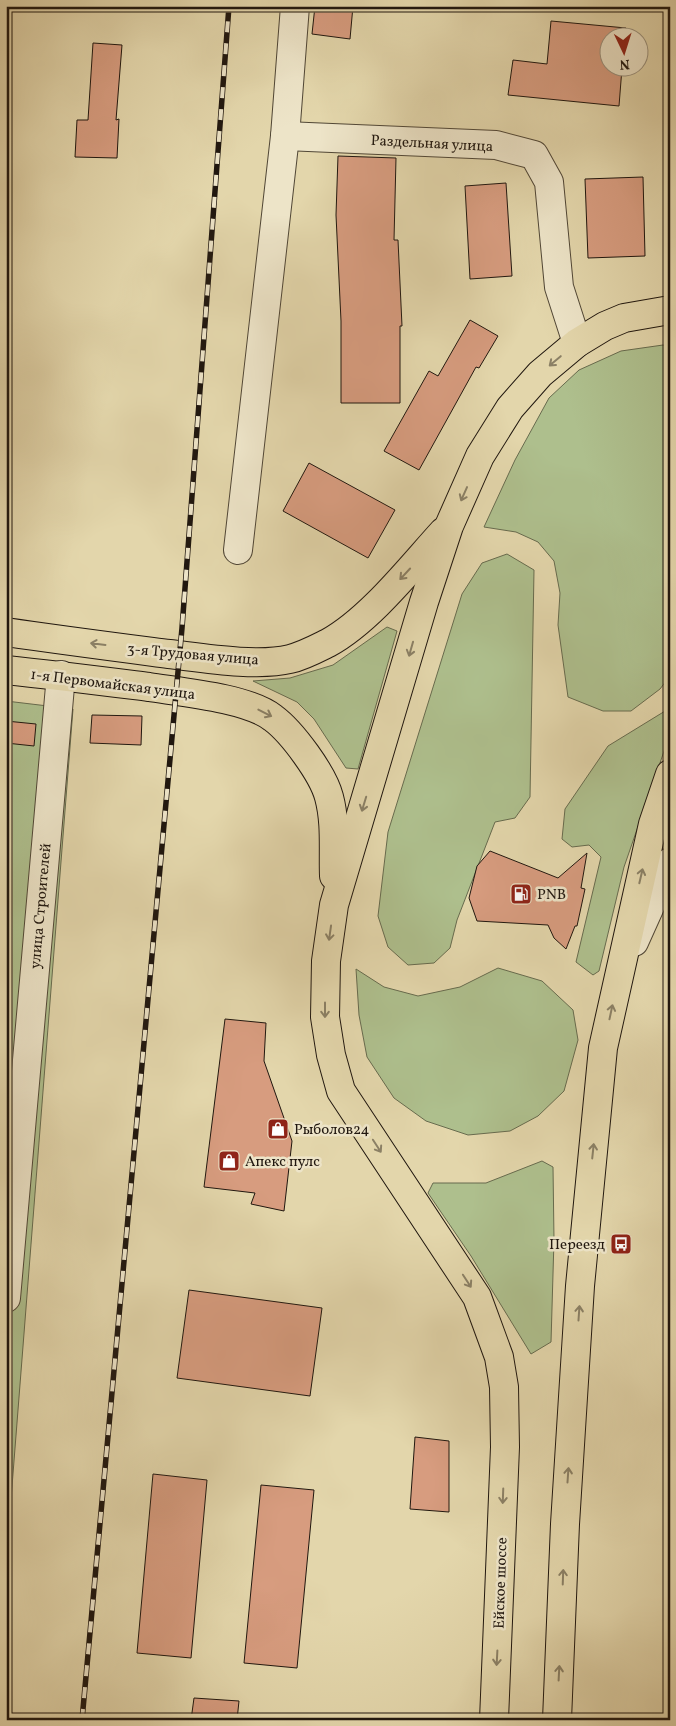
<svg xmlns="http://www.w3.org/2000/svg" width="676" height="1726" font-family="Vollkorn,serif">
  <rect width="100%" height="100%" fill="#e3d6ab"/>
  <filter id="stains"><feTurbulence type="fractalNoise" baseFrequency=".004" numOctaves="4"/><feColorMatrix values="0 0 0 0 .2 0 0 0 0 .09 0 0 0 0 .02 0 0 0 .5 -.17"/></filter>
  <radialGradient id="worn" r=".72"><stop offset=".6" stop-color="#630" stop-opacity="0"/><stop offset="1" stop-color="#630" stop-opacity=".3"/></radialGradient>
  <g fill="#aebf8d" stroke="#676b4e">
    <path d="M 663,345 L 670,346 L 670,676 L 660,689 L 631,711 L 603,711 L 568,697 L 558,625 L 560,593 L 554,561 L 538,542 L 516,532 L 484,527 L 515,460 L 549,398 L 579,370 L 621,351 Z"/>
    <path d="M 507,554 L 534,570 L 530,797 L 515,818 L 495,822 L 457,920 L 450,948 L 434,963 L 408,965 L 388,947 L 378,916 L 388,832 L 462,594 L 482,563 Z"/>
    <path d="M 387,627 L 397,631 L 358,769 L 346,768 L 314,719 L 297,702 L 253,681 L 290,678 L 333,665 Z"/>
    <path d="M 6,701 L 73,709 L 6,1563 Z"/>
    <path d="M 670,708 L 670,734 L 624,867 L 599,971 L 593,975 L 576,962 L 601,857 L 589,845 L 572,847 L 562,839 L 565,809 L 608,746 Z"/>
    <path d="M 498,968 L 542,981 L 573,1010 L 578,1040 L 564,1091 L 538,1116 L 510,1131 L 468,1135 L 426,1121 L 394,1098 L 367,1057 L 359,1015 L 356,969 L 384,987 L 418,996 L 460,987 Z"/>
    <path d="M 542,1161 L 553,1167 L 554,1240 L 551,1342 L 531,1354 L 471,1256 L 428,1193 L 433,1183 L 486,1183 Z"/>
  </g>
  <g fill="#d79c7f" stroke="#20170f">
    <path d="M 315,6 L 353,6 L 350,39 L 312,34 Z"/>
    <path d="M 551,21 L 626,28 L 625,38 L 608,38 L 608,68 L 622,68 L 619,106 L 508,95 L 513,60 L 547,64 Z"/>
    <path d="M 93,43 L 122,45 L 116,120 L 119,119 L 117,158 L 75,157 L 77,120 L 88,120 Z"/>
    <path d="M 338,156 L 396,158 L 394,240 L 398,240 L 402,326 L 400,326 L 400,403 L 341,403 L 341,321 L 336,215 Z"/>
    <path d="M 643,177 L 645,256 L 588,258 L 585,179 Z"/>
    <path d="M 506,183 L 512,276 L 470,279 L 465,186 Z"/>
    <path d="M 470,320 L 498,336 L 479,368 L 476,367 L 419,470 L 384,451 L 429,371 L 438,376 Z"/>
    <path d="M 309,463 L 395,510 L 368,558 L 283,511 Z"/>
    <path d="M 92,715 L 142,716 L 141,745 L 90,743 Z"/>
    <path d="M 6,721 L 36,724 L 34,746 L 6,743 Z"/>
    <path d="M 490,851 L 558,878 L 587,853 L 581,888 L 585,889 L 577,926 L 575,926 L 566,949 L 554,938 L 548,925 L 477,921 L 469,898 L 477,866 Z"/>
    <path d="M 225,1019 L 266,1023 L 264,1061 L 292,1141 L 284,1211 L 251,1204 L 255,1193 L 204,1187 Z"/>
    <path d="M 189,1290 L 322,1308 L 310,1396 L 177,1378 Z"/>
    <path d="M 415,1437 L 449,1441 L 449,1512 L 410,1509 Z"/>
    <path d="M 153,1474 L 207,1480 L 191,1658 L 137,1653 Z"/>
    <path d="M 261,1485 L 314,1490 L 297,1668 L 244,1663 Z"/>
    <path d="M 194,1698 L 239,1701 L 237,1720 L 191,1720 Z"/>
  </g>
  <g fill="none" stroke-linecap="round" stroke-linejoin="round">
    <g stroke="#514736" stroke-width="30">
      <g id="minor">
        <path d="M 285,136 L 496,145 L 534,155 L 549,182 L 559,287 L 577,343"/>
        <path d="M 238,550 L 285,136 L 295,6"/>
        <path d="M 6,1298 L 61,675"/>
      </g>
    </g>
    <g stroke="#514736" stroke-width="30">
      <path id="tertiary" d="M 634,942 L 670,862"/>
    </g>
    <g stroke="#20170f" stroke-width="30">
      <g id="primary">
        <path d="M 6,632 C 60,640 115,647 169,654 C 203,658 257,667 290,659 C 303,656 316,649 328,643 C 370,620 411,567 443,532"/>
        <path d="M 6,670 C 54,675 101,681 149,687 C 181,692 248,698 273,718 C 292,732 323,774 329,797 C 336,823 333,850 334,876"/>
        <path d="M 494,1720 L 505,1447 L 504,1387 L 499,1357 L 477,1297 L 341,1091 L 331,1055 L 325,1017 L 326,961 L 334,905 L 424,602 L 449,526 L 480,456 L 510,408 L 540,374 L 577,343 L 605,326 L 624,318 L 670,310"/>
        <path d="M 557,1720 L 565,1524 L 580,1286 L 603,1048 L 653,824 L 670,774"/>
      </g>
    </g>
    <use href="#minor" stroke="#ede4c8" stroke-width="28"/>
    <use href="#tertiary" stroke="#ede4c8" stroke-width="28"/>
    <use href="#primary" stroke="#e3d6ab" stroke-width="28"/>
    <g stroke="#20170f" stroke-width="5.5">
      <path id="rail" d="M 82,1720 L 182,628 L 229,6"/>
    </g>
    <use href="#rail" stroke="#ede4c8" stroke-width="4" stroke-dasharray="11" stroke-linecap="butt"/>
  </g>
  <defs><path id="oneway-shaft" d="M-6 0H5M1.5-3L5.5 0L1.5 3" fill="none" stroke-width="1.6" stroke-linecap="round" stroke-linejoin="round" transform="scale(1.25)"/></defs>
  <g stroke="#8b8065">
    <use href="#oneway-shaft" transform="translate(555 361) rotate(140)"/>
    <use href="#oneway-shaft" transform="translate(464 494) rotate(114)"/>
    <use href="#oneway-shaft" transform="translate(405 574) rotate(133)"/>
    <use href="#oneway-shaft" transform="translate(98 644) rotate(-173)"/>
    <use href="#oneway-shaft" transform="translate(411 649) rotate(106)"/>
    <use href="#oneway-shaft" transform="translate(265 713) rotate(27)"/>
    <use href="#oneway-shaft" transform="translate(364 804) rotate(107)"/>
    <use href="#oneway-shaft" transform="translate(641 876) rotate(-77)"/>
    <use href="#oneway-shaft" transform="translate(330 933) rotate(98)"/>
    <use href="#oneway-shaft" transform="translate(325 1010) rotate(90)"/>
    <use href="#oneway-shaft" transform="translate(611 1012) rotate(-78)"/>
    <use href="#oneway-shaft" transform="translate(377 1146) rotate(57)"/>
    <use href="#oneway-shaft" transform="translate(593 1151) rotate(-84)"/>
    <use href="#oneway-shaft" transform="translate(467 1281) rotate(57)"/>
    <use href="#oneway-shaft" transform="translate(579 1313) rotate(-86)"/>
    <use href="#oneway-shaft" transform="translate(568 1475) rotate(-86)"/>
    <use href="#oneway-shaft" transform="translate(503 1496) rotate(92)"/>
    <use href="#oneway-shaft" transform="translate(563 1577) rotate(-88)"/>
    <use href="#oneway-shaft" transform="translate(497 1658) rotate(93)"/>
    <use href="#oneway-shaft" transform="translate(559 1673) rotate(-87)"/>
  </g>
  <defs>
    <g id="fuel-square" transform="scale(1.125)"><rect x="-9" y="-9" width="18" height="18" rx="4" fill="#8f2418" stroke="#ede4c8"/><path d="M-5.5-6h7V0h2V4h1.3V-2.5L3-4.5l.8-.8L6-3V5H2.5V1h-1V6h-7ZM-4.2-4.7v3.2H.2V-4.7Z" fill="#fff"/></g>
    <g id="shop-square" transform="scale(1.125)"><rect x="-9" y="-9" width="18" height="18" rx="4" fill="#8f2418" stroke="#ede4c8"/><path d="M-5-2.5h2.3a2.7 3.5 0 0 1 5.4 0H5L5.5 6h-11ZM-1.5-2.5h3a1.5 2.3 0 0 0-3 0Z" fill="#fff"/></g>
    <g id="bus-square" transform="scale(1.125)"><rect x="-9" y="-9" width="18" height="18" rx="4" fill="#8f2418" stroke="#ede4c8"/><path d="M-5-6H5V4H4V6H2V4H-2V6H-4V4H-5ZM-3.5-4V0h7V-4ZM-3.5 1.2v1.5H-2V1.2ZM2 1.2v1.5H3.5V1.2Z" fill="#fff"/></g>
  </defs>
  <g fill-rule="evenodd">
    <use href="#fuel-square" x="521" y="894"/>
    <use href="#shop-square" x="278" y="1129"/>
    <use href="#shop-square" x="229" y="1161"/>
    <use href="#bus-square" x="621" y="1244"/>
  </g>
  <g text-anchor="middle" stroke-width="5" stroke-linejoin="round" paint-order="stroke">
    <g font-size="15" fill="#20170f" stroke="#ede4c8">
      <text transform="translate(432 143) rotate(3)" y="5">Раздельная улица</text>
      <text transform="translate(193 654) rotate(5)" y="5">3-я Трудовая улица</text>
      <text transform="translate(113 684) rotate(7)" y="5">1-я Первомайская улица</text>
      <text transform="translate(40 906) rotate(-85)" y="5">улица Строителей</text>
      <text transform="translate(500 1583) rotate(-88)" y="5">Ейское шоссе</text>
    </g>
    <g font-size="15" fill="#20170f" stroke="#ede4c8" text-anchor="start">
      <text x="537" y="899">PNB</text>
      <text x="294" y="1134">Рыболов24</text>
      <text x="245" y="1166">Апекс пулс</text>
      <text x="605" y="1249" text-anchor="end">Переезд</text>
    </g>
  </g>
  <rect width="676" height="1726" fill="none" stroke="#e3d6ab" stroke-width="25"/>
  <rect x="8" y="8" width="661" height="1711" fill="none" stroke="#20170f" stroke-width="2.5"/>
  <rect x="12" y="12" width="651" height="1701" fill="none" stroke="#20170f"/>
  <g transform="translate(624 52) rotate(176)"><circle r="24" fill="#ede4c8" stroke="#9b927e"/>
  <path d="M0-4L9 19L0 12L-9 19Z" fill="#8f2418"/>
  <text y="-8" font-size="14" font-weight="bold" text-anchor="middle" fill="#20170f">N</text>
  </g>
  <rect width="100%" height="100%" filter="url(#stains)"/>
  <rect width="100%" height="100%" fill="url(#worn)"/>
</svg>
